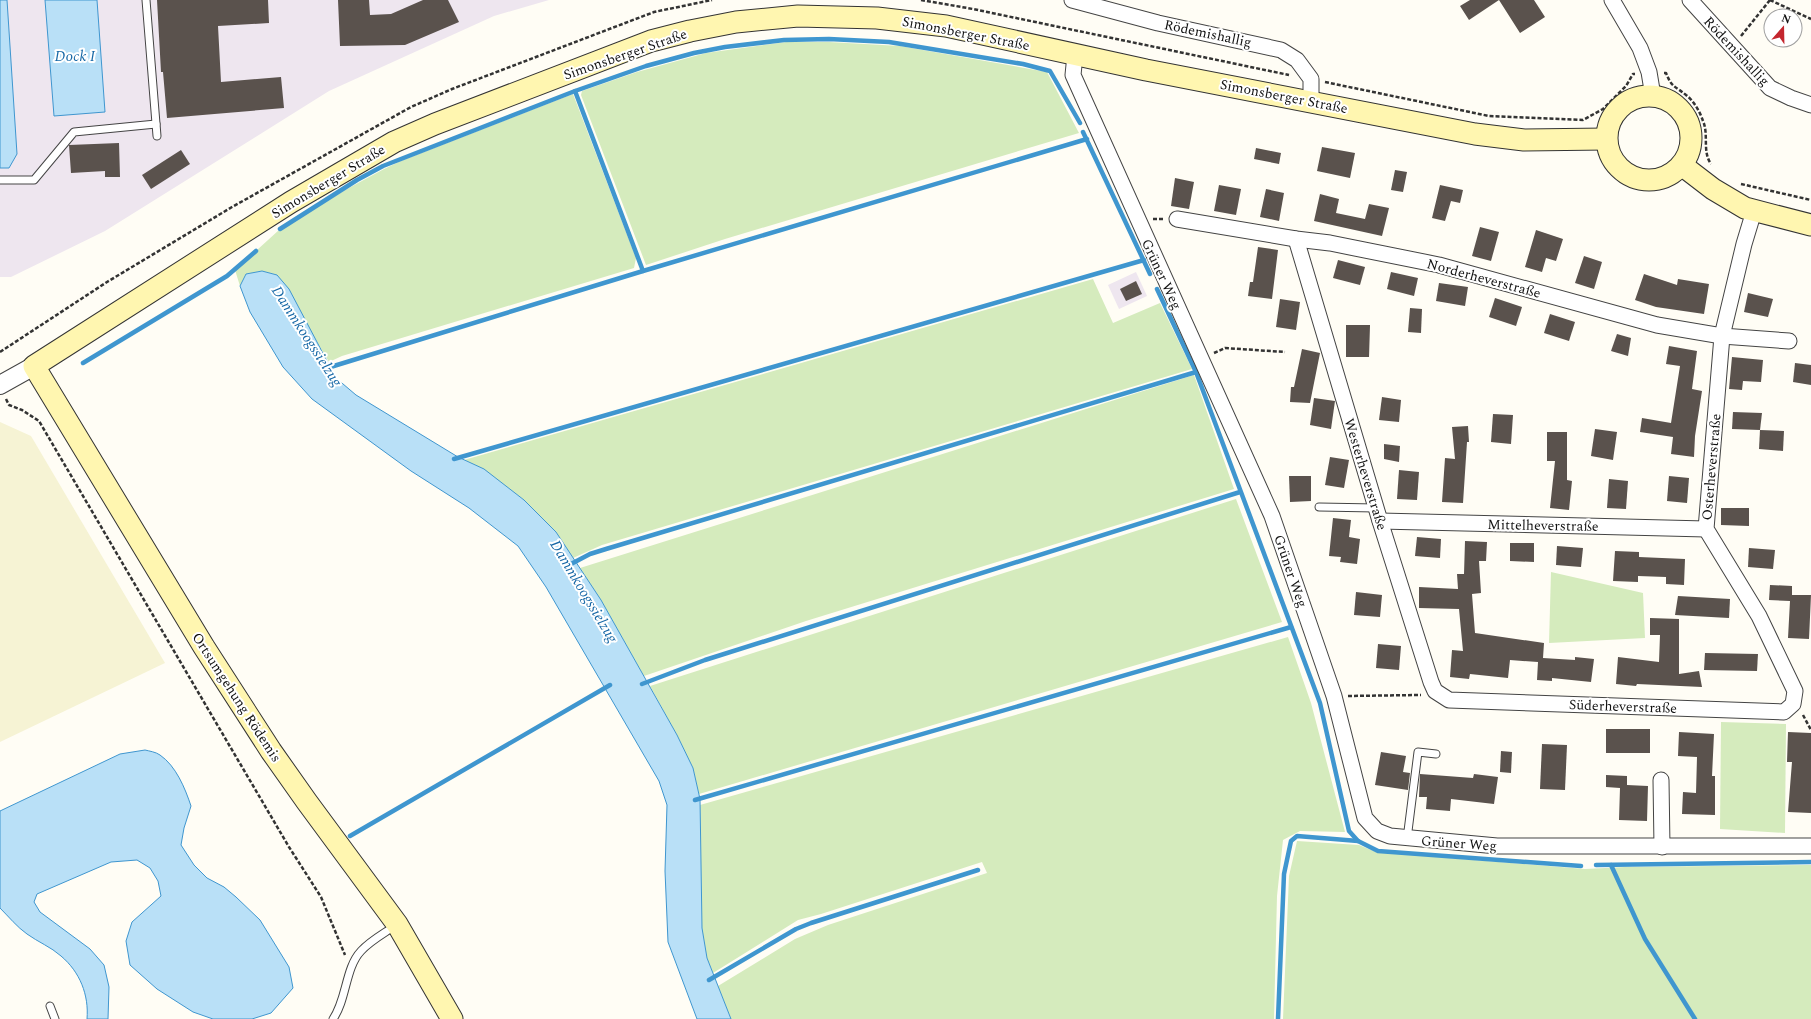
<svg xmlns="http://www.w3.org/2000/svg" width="1811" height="1019" font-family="Spectral,serif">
  <rect width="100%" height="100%" fill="#fffdf5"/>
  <g fill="#eee6ef">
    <path d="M 0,0 L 549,0 L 494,16 L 329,91 L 105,231 L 11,277 L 0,277 Z"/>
    <path d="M 1136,272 L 1147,296 L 1119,309 L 1108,285 Z"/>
  </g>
  <path fill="#f6f3d4" d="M 0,422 L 31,436 L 165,663 L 0,742 Z"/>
  <g fill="#d5ebbd">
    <path d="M 786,42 L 829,42 L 900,46 L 1047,72 L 1079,133 L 725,239 L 646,265 L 581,95 L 582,91 L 637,72 L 706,53 Z"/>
    <path d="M 573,94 L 636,258 L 634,268 L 342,356 L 329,362 L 277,275 L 262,271 L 246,274 L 240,286 L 235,270 L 279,230 L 347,189 L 384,169 L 401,161 Z"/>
    <path d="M 1093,279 L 1113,323 L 1160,303 L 1192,369 L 602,545 L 573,558 L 556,532 L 524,500 L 484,470 L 464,460 Z"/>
    <path d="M 1194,375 L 1234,489 L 806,621 L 644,676 L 601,600 L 580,568 Z"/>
    <path d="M 1236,499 L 1282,622 L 699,794 L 693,768 L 677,735 L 650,686 Z"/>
    <path d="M 1551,572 L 1643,593 L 1645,638 L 1549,643 Z"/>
    <path d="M 1288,637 L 1311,703 L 1345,832 L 1300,831 L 1283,840 L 1277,896 L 1274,1019 L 731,1019 L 718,986 L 795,939 L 828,925 L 987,873 L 982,862 L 821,914 L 798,920 L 713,973 L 707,958 L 702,928 L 700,805 Z"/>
    <path d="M 1721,722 L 1786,724 L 1785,833 L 1720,829 Z"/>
    <path d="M 1297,841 L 1359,845 L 1376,852 L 1585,869 L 1625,867 L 1811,865 L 1811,1019 L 1283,1019 L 1289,876 Z"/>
  </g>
  <g fill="#b9e0f7" stroke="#3f96cf">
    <path d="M 0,0 L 7,0 L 17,154 L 9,168 L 0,168 Z"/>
    <path d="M 45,0 L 97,0 L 105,112 L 54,116 Z"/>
    <path d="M 262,271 L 277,275 L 289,289 L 336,378 L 356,395 L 458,457 L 484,469 L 524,500 L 556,532 L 601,600 L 677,735 L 693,768 L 700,799 L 702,928 L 707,958 L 731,1019 L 697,1019 L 668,942 L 665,871 L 667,805 L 659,781 L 546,587 L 518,546 L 469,508 L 411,471 L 312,399 L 283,367 L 250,312 L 240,286 L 246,274 Z"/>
    <path d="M 145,750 C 149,751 156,752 160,755 C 176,766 185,788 191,806 L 184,828 L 181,845 L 194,865 L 207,878 L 224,887 L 236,897 L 260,920 L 289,967 L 293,988 L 271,1013 L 252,1019 L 213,1019 L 193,1012 L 157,989 L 130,965 L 126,941 L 132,922 L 161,896 L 158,881 L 150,868 L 137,860 L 111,862 L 37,894 L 34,902 L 40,912 L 90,949 L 104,965 L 109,987 L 108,1019 L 87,1019 C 89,995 80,972 61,956 C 51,947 38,942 27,934 C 17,927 9,917 0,908 L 0,811 L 120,754 Z"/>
  </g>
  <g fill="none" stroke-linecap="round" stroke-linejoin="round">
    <g stroke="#3f96cf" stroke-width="4.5">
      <path d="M 575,91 L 643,271"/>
      <path d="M 1083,132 L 1150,274"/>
      <path d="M 280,229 L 357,180 L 383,166 L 575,91 L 646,66 L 694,53 L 725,47 L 784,40 L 829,39 L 889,42 L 1023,64 L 1050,71 L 1080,123"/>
      <path d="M 1157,289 L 1196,372 L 1320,703 L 1349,831 L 1358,841 L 1378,851 L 1581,866"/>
      <path d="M 83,363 L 227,276 L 256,251"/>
      <path d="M 324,369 L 643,271 L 1087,139"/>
      <path d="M 454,459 L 1144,260"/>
      <path d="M 571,564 L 590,554 L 606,549 L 1196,372"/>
      <path d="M 642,684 L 705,660 L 1240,492"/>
      <path d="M 695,800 L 1291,627"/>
      <path d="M 350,836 L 610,685"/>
      <path d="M 1596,865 L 1811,862"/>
      <path d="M 1611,865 L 1645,939 L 1695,1019"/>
      <path d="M 709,980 L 796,929 L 811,923 L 978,870"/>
      <path d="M 1278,1019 L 1284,874 L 1291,841 L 1297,836 L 1358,841"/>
    </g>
  </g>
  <g fill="#5a524d">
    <path d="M 157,0 L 268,0 L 269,23 L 218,26 L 221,82 L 281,77 L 284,108 L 167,118 L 163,72 L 161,72 Z"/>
    <path d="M 338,0 L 369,0 L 370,15 L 391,14 L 423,0 L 448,0 L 459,22 L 405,45 L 340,46 Z"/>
    <path d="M 1470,0 L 1534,0 L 1545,17 L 1520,33 L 1499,0 L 1469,20 L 1460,6 Z"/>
    <path d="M 119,143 L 120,177 L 105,177 L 105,171 L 71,173 L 69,145 Z"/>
    <path d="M 1322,147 L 1355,153 L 1350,178 L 1317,171 Z"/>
    <path d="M 1256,148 L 1281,153 L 1279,164 L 1254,159 Z"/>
    <path d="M 181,150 L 190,164 L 151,189 L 142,175 Z"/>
    <path d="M 1395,170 L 1407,172 L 1403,192 L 1391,190 Z"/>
    <path d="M 1175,178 L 1194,182 L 1189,209 L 1171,206 Z"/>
    <path d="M 1219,185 L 1241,189 L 1236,215 L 1214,211 Z"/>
    <path d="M 1440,185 L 1463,190 L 1460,203 L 1451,201 L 1445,221 L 1432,218 Z"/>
    <path d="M 1266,189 L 1284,193 L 1279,221 L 1260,217 Z"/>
    <path d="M 1320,194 L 1339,199 L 1336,213 L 1365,219 L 1369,204 L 1389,208 L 1382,236 L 1314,221 Z"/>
    <path d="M 1480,227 L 1499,232 L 1491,261 L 1472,256 Z"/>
    <path d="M 1536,230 L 1563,239 L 1556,261 L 1546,258 L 1542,272 L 1525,267 Z"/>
    <path d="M 1258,247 L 1278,250 L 1272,299 L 1248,296 L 1250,282 L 1253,282 Z"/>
    <path d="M 1584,256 L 1602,262 L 1594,289 L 1575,283 Z"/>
    <path d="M 1338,260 L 1365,267 L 1360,285 L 1333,278 Z"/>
    <path d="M 1391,272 L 1418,278 L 1414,296 L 1387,289 Z"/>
    <path d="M 1644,274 L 1677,285 L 1678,279 L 1709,284 L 1704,314 L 1656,307 L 1635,300 Z"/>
    <path d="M 1136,281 L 1142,294 L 1126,301 L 1120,289 Z"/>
    <path d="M 1439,283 L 1468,287 L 1465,306 L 1436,301 Z"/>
    <path d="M 1748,293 L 1773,299 L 1768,317 L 1744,312 Z"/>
    <path d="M 1495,298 L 1522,307 L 1516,326 L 1489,317 Z"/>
    <path d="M 1280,299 L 1300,302 L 1296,330 L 1276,327 Z"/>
    <path d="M 1410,308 L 1422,309 L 1421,333 L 1408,332 Z"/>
    <path d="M 1550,314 L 1575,322 L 1569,341 L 1544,333 Z"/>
    <path d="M 1346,325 L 1370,325 L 1369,357 L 1346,357 Z"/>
    <path d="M 1617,334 L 1631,338 L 1628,356 L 1611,351 Z"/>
    <path d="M 1669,346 L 1697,351 L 1692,389 L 1702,391 L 1695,436 L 1694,457 L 1671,454 L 1673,437 L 1640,432 L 1642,418 L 1671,423 L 1680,366 L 1666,364 Z"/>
    <path d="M 1302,349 L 1320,353 L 1310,403 L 1290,402 L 1291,387 L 1294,387 Z"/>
    <path d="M 1732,357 L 1763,360 L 1761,382 L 1743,381 L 1742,390 L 1729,389 Z"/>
    <path d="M 1795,363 L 1811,365 L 1811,385 L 1793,382 Z"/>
    <path d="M 1382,397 L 1401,400 L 1399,422 L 1379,420 Z"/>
    <path d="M 1314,398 L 1335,401 L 1331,429 L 1310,425 Z"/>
    <path d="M 1733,412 L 1762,413 L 1760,430 L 1732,429 Z"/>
    <path d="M 1493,414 L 1513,415 L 1511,444 L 1491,442 Z"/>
    <path d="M 1468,426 L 1469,442 L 1467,442 L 1463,503 L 1442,502 L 1445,458 L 1455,459 L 1452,427 Z"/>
    <path d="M 1595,429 L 1617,432 L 1613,460 L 1591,456 Z"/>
    <path d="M 1760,430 L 1784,431 L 1783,451 L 1759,449 Z"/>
    <path d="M 1547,432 L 1567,432 L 1567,480 L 1572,481 L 1569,510 L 1550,508 L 1555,461 L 1547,461 Z"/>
    <path d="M 1384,444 L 1400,446 L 1399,462 L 1384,459 Z"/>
    <path d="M 1330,457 L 1349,460 L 1344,488 L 1325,485 Z"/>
    <path d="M 1399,470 L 1419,472 L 1417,500 L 1397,499 Z"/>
    <path d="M 1289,476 L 1311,476 L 1311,501 L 1290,502 Z"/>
    <path d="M 1669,476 L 1689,478 L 1687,503 L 1667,501 Z"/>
    <path d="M 1609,479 L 1628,481 L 1626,509 L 1607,508 Z"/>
    <path d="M 1721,508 L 1749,508 L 1749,526 L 1721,525 Z"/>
    <path d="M 1333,518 L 1351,520 L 1349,537 L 1360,539 L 1357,564 L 1340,562 L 1341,557 L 1329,556 Z"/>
    <path d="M 1417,537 L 1441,539 L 1440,558 L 1415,556 Z"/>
    <path d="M 1465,541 L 1487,542 L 1486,561 L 1479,561 L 1481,593 L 1472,594 L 1475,633 L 1544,643 L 1543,658 L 1575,660 L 1575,657 L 1594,659 L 1591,682 L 1552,678 L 1552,681 L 1537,680 L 1538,662 L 1510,660 L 1508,678 L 1470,674 L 1469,679 L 1450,677 L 1452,650 L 1463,651 L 1459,609 L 1419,608 L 1419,587 L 1458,589 L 1457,574 L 1464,574 Z"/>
    <path d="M 1510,543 L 1534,543 L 1534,562 L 1510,561 Z"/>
    <path d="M 1557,546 L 1583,548 L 1581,567 L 1556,565 Z"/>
    <path d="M 1749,548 L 1775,550 L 1773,569 L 1748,567 Z"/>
    <path d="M 1615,551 L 1639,552 L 1639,557 L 1685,559 L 1684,585 L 1666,584 L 1666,577 L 1638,576 L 1638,582 L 1613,581 Z"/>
    <path d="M 1770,585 L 1792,586 L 1792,595 L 1811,595 L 1809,639 L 1788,638 L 1790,601 L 1769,600 Z"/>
    <path d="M 1356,592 L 1382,595 L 1380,617 L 1354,615 Z"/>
    <path d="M 1678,596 L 1730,599 L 1729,618 L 1675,615 Z"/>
    <path d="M 1650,618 L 1679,619 L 1679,674 L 1699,671 L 1702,687 L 1637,684 L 1636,686 L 1616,684 L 1618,657 L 1659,662 L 1660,635 L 1650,635 Z"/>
    <path d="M 1378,644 L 1401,646 L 1399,670 L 1376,668 Z"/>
    <path d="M 1705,653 L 1758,654 L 1757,671 L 1704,670 Z"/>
    <rect x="1606" y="729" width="44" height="24"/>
    <path d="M 1679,732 L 1714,734 L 1712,776 L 1715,776 L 1715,815 L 1682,814 L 1683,792 L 1696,793 L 1697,757 L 1678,756 Z"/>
    <path d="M 1788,732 L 1811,733 L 1811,813 L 1788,812 L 1792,762 L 1787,762 Z"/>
    <path d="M 1542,744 L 1567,745 L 1565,790 L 1540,789 Z"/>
    <path d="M 1501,751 L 1512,752 L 1511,773 L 1500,772 Z"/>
    <path d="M 1381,752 L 1406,756 L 1403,772 L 1410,773 L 1408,790 L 1375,785 Z"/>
    <path d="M 1420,774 L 1473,778 L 1474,774 L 1498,777 L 1494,804 L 1451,799 L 1450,811 L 1426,809 L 1427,797 L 1419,797 Z"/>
    <path d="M 1606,775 L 1627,776 L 1627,785 L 1648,786 L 1647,821 L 1619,820 L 1620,788 L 1606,787 Z"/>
  </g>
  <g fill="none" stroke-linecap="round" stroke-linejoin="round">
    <g stroke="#444" stroke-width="9">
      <g id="service">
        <path d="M 146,0 L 157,136"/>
        <path d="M 0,180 L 34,180 L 74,132 L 156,124"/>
        <path d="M 1319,507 L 1376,508"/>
        <path d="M 1407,839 L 1418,752 L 1436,754"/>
        <path d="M 50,1006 L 55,1019"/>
        <path d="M 333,1019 C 347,999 345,968 361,951 C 371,940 385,933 396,925"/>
      </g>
    </g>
    <g stroke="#444" stroke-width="17">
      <g id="minor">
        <path d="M 1072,0 L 1158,23 L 1281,50 L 1297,60 L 1311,79 L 1311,102"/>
        <path d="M 1612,0 L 1640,48 L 1649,72 L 1653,96"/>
        <path d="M 1690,0 L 1770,88 L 1791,98 L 1811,105"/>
        <path d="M 1075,55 L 1073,75 L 1272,516 L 1334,696 L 1365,818 L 1377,831 L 1390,836 L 1497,846 L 1811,846"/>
        <path d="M 1177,219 L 1296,239 L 1330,243 L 1439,265 L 1657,325 L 1722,336 L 1789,341"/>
        <path d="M 1296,239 L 1380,521 L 1431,682 L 1435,691 L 1449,700 L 1784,712 L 1793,704 L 1795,691 L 1759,616 L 1706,529 L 1722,336 L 1744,244 L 1754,211"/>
        <path d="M 1380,521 L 1706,529"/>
        <path d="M 1661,780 L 1662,847"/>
      </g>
    </g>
    <g stroke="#444" stroke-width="20">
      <path id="tertiary" d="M 0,385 L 34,366"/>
    </g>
    <g stroke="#333" stroke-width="23">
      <g id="secondary">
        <circle cx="1649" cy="138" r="42"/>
        <path d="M 1683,166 L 1713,189 L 1745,208 L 1811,225"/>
        <path d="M 452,1019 L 397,924 L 307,802 L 271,751 L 204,647 L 34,366 L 291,202 L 394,142 L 435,124 L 651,41 L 690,31 L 736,22 L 798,16 L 877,18 L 946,26 L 1146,70 L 1475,134 L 1524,140 L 1606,139"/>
      </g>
    </g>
    <g stroke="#333" stroke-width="2.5" stroke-dasharray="4 2" stroke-linecap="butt">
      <path d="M 921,0 L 973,9 L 1289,75"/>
      <path d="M 1770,0 L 1811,19"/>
      <path d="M 1741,36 L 1770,0"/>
      <path d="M 1664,73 L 1666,73 C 1672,88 1674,85 1686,95 C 1694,101 1700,112 1703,121 C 1709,135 1702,151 1711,164"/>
      <path d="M 1325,82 L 1489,116 L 1583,120 L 1603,109 L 1626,86 L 1633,74 L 1635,74"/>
      <path d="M 1741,184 L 1811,200"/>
      <path d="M 1153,219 L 1164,219"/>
      <path d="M 0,352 L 107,282 L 232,207 L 411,107 L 452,89 L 654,12 L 712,0"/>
      <path d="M 1214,353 L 1225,348 L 1285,352"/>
      <path d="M 6,399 L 9,405 L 22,410 L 39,421 L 289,847 L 321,897 L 345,955"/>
      <path d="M 1348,696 L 1421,695"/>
      <path d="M 1803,715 L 1811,730"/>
    </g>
    <use href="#service" stroke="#fff" stroke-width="7"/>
    <use href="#minor" stroke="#fff" stroke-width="15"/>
    <use href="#tertiary" stroke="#fff" stroke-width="18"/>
    <use href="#secondary" stroke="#fff6b0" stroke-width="21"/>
  </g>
  <g text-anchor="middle" stroke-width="4" stroke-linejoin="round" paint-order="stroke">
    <g font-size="14" fill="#111" stroke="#fff">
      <text transform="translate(966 33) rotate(11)" y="5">Simonsberger Straße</text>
      <text transform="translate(1208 33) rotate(12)" y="5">Rödemishallig</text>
      <text transform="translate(1737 51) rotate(47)" y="5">Rödemishallig</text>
      <text transform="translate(625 54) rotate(-19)" y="5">Simonsberger Straße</text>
      <text transform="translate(1284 96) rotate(11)" y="5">Simonsberger Straße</text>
      <text transform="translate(328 181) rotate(-31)" y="5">Simonsberger Straße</text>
      <text transform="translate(1162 274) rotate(65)" y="5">Grüner Weg</text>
      <text transform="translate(1484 278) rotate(15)" y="5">Norderheverstraße</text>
      <text transform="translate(1711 467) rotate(-85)" y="5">Osterheverstraße</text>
      <text transform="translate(1366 474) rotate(73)" y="5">Westerheverstraße</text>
      <text transform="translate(1543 525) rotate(1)" y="5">Mittelheverstraße</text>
      <text transform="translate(1291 571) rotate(71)" y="5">Grüner Weg</text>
      <text transform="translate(237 697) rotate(57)" y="5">Ortsumgehung Rödemis</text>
      <text transform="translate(1623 706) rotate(2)" y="5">Süderheverstraße</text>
      <text transform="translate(1459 843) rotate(4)" y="5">Grüner Weg</text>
    </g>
    <g font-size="15" font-style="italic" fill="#1768a6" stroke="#fff">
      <text x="75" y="61">Dock I</text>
      <text transform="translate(307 336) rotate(57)" y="5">Dammkoogssielzug</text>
      <text transform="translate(584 591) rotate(59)" y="5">Dammkoogssielzug</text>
    </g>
  </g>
  <g transform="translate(1783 28) rotate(20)"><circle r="19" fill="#ffffff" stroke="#a0a0a0"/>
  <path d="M0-3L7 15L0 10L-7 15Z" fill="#c4262e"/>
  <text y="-6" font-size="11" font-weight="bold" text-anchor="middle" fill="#111111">N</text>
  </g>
</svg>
